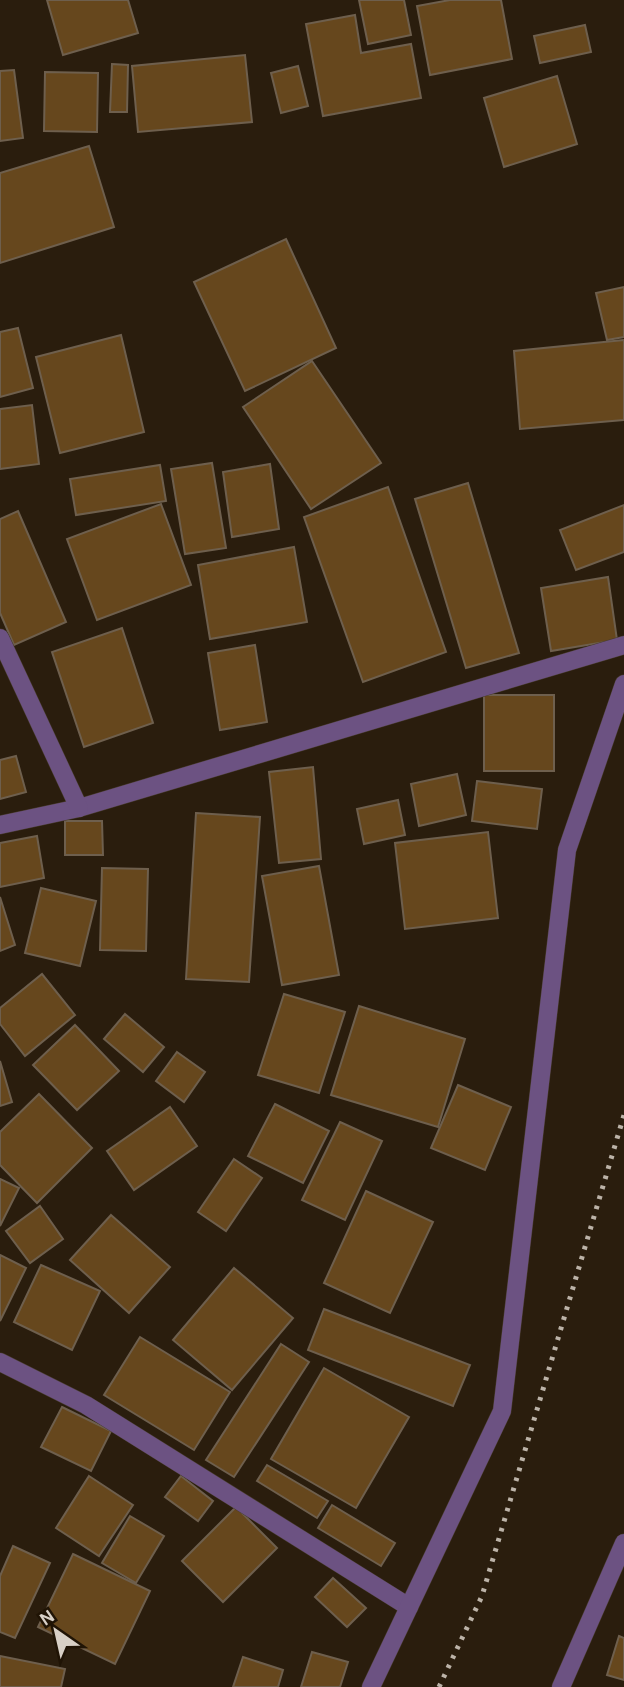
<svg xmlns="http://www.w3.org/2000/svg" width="624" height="1687" font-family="Karla,sans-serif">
  <rect width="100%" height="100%" fill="#2a1d0d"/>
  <g fill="#66471d" stroke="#6e5f4d" stroke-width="2">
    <path d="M 47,0 L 128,0 L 138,33 L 63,55 Z"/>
    <path d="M 359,0 L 404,0 L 411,35 L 368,44 Z"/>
    <path d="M 450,0 L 501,0 L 512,59 L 430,75 L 417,6 Z"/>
    <path d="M 355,15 L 361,53 L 411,44 L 421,98 L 323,116 L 306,24 Z"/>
    <path d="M 585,25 L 591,52 L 540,63 L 534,36 Z"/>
    <path d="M 245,55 L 252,122 L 138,132 L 132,66 Z"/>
    <path d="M 112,64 L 128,65 L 127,112 L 110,112 Z"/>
    <path d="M 298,66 L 308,106 L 281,113 L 271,73 Z"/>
    <path d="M 14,70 L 23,138 L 0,141 L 0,71 Z"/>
    <path d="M 45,72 L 98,73 L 97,132 L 44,131 Z"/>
    <path d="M 557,76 L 577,144 L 504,167 L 484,98 Z"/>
    <path d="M 89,146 L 114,227 L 0,263 L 0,173 Z"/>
    <path d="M 286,239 L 336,348 L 245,391 L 194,282 Z"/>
    <path d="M 624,287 L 624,337 L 607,340 L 596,293 Z"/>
    <path d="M 18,328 L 33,388 L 0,397 L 0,332 Z"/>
    <path d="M 121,335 L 144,432 L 60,453 L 36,357 Z"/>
    <path d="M 624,340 L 624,420 L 520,429 L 514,351 Z"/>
    <path d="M 312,361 L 381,463 L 311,509 L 243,407 Z"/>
    <path d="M 32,405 L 39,464 L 0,469 L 0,409 Z"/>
    <path d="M 212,463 L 226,548 L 185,554 L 171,469 Z"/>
    <path d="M 270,464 L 279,529 L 232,537 L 223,472 Z"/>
    <path d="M 160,465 L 166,501 L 76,515 L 70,479 Z"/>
    <path d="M 468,483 L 519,653 L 466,668 L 415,499 Z"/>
    <path d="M 388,487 L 446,652 L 363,682 L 304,517 Z"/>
    <path d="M 161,504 L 191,585 L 97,620 L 67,539 Z"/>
    <path d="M 624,505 L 624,552 L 576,570 L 560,530 Z"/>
    <path d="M 18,511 L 66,622 L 14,645 L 0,613 L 0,519 Z"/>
    <path d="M 294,547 L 307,622 L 210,639 L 198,565 Z"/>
    <path d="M 608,577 L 617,640 L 551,651 L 541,588 Z"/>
    <path d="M 122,628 L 153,723 L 84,747 L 52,652 Z"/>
    <path d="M 255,645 L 267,722 L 220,730 L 208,653 Z"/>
    <rect x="484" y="695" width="70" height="76"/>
    <path d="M 16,756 L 26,792 L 0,799 L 0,760 Z"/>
    <path d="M 313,767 L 321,859 L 279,863 L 269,772 Z"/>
    <path d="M 457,774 L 466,815 L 419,826 L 411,784 Z"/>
    <path d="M 477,781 L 542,789 L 537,829 L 472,821 Z"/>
    <path d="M 398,800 L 405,835 L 364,844 L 357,809 Z"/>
    <path d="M 196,813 L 260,817 L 249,982 L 186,979 Z"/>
    <path d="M 65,821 L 102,821 L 103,855 L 65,855 Z"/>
    <path d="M 488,832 L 498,918 L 405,929 L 395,843 Z"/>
    <path d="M 37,836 L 44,878 L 0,887 L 0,843 Z"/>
    <path d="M 319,866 L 339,975 L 282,985 L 262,876 Z"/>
    <path d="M 102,868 L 148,869 L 146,951 L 100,950 Z"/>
    <path d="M 41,888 L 96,901 L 80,966 L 25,953 Z"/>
    <path d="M 0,897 L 15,945 L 0,951 Z"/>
    <path d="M 42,974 L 75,1015 L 25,1056 L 0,1024 L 0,1008 Z"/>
    <path d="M 284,994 L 345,1012 L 319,1093 L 258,1075 Z"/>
    <path d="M 359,1006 L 465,1039 L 438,1127 L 331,1095 Z"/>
    <path d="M 125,1014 L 164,1047 L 143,1072 L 104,1039 Z"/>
    <path d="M 75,1025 L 119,1071 L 77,1110 L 33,1065 Z"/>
    <path d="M 177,1052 L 205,1072 L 184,1102 L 156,1081 Z"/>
    <path d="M 0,1061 L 12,1102 L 0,1106 Z"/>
    <path d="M 458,1085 L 511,1107 L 485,1170 L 431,1148 Z"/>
    <path d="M 39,1094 L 92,1148 L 37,1203 L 0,1165 L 0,1132 Z"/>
    <path d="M 275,1104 L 329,1131 L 303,1183 L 248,1156 Z"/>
    <path d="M 170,1107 L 197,1146 L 134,1190 L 107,1151 Z"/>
    <path d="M 340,1122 L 382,1141 L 345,1220 L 302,1200 Z"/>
    <path d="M 234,1159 L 262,1178 L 226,1231 L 198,1212 Z"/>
    <path d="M 0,1179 L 19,1188 L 0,1226 Z"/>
    <path d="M 366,1191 L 433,1222 L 390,1313 L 324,1283 Z"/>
    <path d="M 40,1206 L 63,1239 L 30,1263 L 6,1231 Z"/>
    <path d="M 111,1215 L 170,1267 L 129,1313 L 70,1260 Z"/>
    <path d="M 0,1255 L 26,1268 L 0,1321 Z"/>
    <path d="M 41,1265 L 100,1291 L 72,1350 L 14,1322 Z"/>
    <path d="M 234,1268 L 293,1318 L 232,1390 L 173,1340 Z"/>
    <path d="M 324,1309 L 470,1365 L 453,1406 L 308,1350 Z"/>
    <path d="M 140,1337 L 230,1392 L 194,1450 L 104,1395 Z"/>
    <path d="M 281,1344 L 309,1362 L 234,1477 L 206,1460 Z"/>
    <path d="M 324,1368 L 409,1417 L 356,1508 L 271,1459 Z"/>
    <path d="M 62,1407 L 111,1431 L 91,1471 L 41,1447 Z"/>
    <path d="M 267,1465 L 328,1501 L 317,1518 L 257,1481 Z"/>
    <path d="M 89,1476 L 133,1505 L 99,1556 L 56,1528 Z"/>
    <path d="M 181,1476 L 213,1501 L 198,1521 L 165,1497 Z"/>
    <path d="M 332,1505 L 395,1543 L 381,1566 L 318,1528 Z"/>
    <path d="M 236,1507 L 277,1548 L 223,1602 L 182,1561 Z"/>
    <path d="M 130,1516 L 164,1536 L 136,1583 L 102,1563 Z"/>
    <path d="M 13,1546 L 50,1563 L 15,1638 L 0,1632 L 0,1576 Z"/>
    <path d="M 73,1554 L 150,1591 L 115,1664 L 38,1627 Z"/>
    <path d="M 333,1578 L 366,1608 L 347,1627 L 315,1597 Z"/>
    <path d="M 619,1636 L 624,1638 L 624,1680 L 607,1675 Z"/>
    <path d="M 312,1652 L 348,1662 L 340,1687 L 301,1687 Z"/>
    <path d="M 0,1656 L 65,1669 L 61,1687 L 0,1687 Z"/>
    <path d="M 243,1657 L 283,1670 L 278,1687 L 233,1687 Z"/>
  </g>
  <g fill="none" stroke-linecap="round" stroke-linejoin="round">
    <g stroke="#463a2b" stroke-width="19">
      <path id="service" d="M 0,825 L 79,808 L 624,645"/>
    </g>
    <g stroke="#463a2b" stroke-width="19">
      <g id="minor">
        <path d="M 0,638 L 79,808"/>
        <path d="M 0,1362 L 86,1405 L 409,1607"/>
        <path d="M 371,1687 L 502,1411 L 567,850 L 624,684"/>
        <path d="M 561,1687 L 624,1543"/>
      </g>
    </g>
    <use href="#service" stroke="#6c5282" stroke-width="18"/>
    <use href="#minor" stroke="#6c5282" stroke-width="18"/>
    <path stroke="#bcb3a8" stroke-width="5" stroke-dasharray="3.5 7" stroke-linecap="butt" d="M 439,1687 L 482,1596 L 624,1115"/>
  </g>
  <g transform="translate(56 1631) rotate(326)" stroke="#201405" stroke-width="5" paint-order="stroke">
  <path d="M0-5L12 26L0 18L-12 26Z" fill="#d8d0c6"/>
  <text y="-10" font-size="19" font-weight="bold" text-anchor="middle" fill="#d8d0c6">N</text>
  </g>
</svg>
